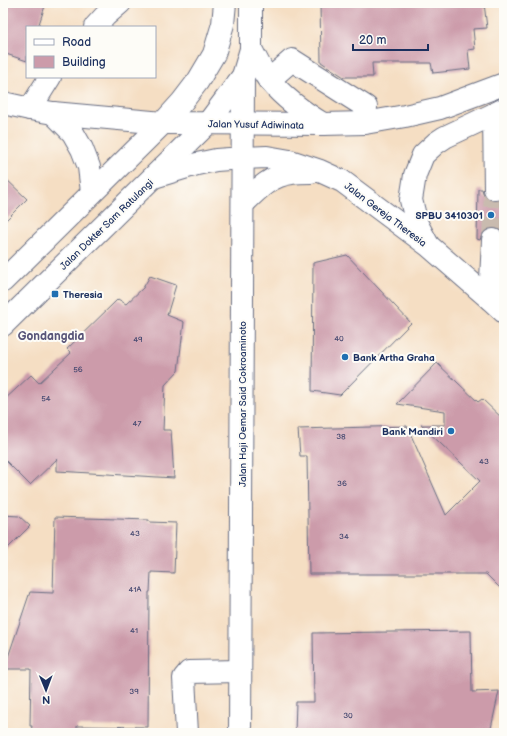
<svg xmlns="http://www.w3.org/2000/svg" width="507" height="736" font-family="'Balsamiq Sans',sans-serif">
  <rect width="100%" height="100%" fill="#fdfcf7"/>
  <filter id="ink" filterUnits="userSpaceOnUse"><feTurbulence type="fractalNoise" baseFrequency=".025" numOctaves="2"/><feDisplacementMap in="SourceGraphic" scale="8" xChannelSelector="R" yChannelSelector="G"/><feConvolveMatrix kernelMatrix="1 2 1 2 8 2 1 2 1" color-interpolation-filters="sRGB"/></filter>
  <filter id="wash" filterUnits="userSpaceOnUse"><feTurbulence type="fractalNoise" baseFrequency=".012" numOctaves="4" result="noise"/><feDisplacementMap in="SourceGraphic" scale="16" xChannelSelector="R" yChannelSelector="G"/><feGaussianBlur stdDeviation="0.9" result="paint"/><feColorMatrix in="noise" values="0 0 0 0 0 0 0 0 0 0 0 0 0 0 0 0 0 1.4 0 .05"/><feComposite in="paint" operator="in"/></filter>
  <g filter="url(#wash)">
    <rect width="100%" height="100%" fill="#f5dec3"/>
    <g id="blocks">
      <g fill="#cc9baa">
        <path d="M 8,3 L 46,3 L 38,27 L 27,27 L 27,61 L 3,53 L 3,18 Z"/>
        <path d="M 320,3 L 484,3 L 487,28 L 473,29 L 475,49 L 468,50 L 470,69 L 433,73 L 431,63 L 372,63 L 373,77 L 344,77 L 321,62 Z"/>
        <path d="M 3,176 L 27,199 L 3,223 Z"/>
        <path d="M 478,189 L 482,189 L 484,196 L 489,200 L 496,201 L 501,200 L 504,197 L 504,234 L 499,229 L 493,228 L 487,229 L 482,234 L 480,240 L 477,239 Z"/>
        <path d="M 347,255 L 411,323 L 340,395 L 312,391 L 313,263 Z"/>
        <path d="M 150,276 L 176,285 L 167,315 L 184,322 L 178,371 L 165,385 L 163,430 L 171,430 L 174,478 L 57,471 L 57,459 L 30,485 L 3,458 L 3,401 L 31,375 L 39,383 L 71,353 L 67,349 L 118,299 L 126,304 L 143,288 Z"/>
        <path d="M 437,363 L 478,402 L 482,399 L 504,420 L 504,592 L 486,574 L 309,574 L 307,456 L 300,456 L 298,429 L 407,426 L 446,515 L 480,481 L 421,425 L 445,425 L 445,411 L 397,404 Z"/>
        <path d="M 3,515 L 19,516 L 30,526 L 3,553 Z"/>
        <path d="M 55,517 L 149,520 L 149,522 L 176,523 L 174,573 L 151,572 L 150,592 L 149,592 L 148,727 L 77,726 L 77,733 L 31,733 L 32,726 L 30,726 L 31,669 L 4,669 L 30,592 L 53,593 Z"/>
        <path d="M 471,631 L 472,692 L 499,691 L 490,733 L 295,733 L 296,702 L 314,702 L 313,633 Z"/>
      </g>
    </g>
  </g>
  <g filter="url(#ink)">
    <use href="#blocks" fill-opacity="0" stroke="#676c81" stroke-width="1"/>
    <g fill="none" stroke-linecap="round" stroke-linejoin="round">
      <path stroke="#c9bbaf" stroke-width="22" stroke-dasharray="22 11" stroke-linecap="butt" d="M 493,240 L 495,189"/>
      <g stroke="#676c81" stroke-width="24">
        <g id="minor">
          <path d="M 95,27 L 105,16 L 120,3"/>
          <path d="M 269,80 L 292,60 L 366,107 L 365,123"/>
          <path d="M 3,103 L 30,109 L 53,113 L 163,123 L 323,124 L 365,123 L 405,116 L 440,108 L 504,84"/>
          <path d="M 30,109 L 50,77"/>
          <path d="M 494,114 L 495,189"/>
          <path d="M 154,177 L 197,164 L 216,160 L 243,158 L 267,157 L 290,161 L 320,171 L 342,181 L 429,246 L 490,299 L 504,312"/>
          <path d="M 243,204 C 257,190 271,175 292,173 C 298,172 305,172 311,172"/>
          <path d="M 427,243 L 417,224 L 411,200 L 415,175 L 423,155 L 436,143 L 445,137 L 494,114 L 504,109"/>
          <path d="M 490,299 L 493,240"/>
          <path d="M 187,733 L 184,678 L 189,672 L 240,671"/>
          <path d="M 240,733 L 243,76"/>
        </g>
      </g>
      <g stroke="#676c81" stroke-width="24">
        <g id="major">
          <path d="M 251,49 C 257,60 262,72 270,81 C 285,99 303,112 323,124"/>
          <path d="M 53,113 L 73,133 L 82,149 L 89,167 L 92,192"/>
          <path d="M 3,281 L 163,123 L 182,102 L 198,81 L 214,54 L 223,24 L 225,3"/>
          <path d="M 3,325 L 208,123 L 243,76 L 251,49 L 251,3"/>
        </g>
      </g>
      <use href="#minor" stroke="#fff" stroke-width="22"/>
      <use href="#major" stroke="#fff" stroke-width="22"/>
    </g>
  </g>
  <g fill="#1f6fb2" stroke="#fdfcf7" stroke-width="1.5">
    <circle cx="491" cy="215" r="4"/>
    <rect x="51" y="290" width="8" height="8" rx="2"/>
    <circle cx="345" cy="357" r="4"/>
    <circle cx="451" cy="431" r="4"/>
  </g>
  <g text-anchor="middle" stroke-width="4" stroke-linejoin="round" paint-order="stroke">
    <g font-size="8" fill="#474a71">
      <text x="339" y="341">40</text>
      <text x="138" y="342">49</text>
      <text x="78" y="372">56</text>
      <text x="46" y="401">54</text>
      <text x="137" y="426">47</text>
      <text x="341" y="439">38</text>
      <text x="484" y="464">43</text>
      <text x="342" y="486">36</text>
      <text x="135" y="536">43</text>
      <text x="344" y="539">34</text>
      <text x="135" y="592">41A</text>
      <text x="134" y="633">41</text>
      <text x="134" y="694">39</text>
      <text x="348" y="718">30</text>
    </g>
    <g font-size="10" fill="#1b2f5e" stroke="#fdfcf7">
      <text transform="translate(256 124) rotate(1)" y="4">Jalan Yusuf Adiwinata</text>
      <text transform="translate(386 214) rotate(37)" y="4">Jalan Gereja Theresia</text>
      <text transform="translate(106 224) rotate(-44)" y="4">Jalan Dokter Sam Ratulangi</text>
      <text transform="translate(242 404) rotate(-90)" y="4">Jalan Haji Oemar Said Cokroaminoto</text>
    </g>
    <g font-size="10" font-weight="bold" fill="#1b2f5e" stroke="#fdfcf7" text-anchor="end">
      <text x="483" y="219">SPBU 3410301</text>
      <text x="63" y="298" text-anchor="start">Theresia</text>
      <text x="353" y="361" text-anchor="start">Bank Artha Graha</text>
      <text x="443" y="435">Bank Mandiri</text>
    </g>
    <g font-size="12" font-weight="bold" fill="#595579" stroke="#fdfcf7">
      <text x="51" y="340">Gondangdia</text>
    </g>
  </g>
  <rect width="507" height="736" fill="none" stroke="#fdfcf7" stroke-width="16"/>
  <rect x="26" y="26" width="130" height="52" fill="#fdfcf7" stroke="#a3aaba"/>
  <rect x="34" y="39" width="20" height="6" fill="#ffffff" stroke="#a3aaba"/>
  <text x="62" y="46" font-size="12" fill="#1b2f5e">Road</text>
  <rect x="34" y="56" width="20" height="12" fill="#cc9baa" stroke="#a3aaba"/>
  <text x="62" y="66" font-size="12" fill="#1b2f5e">Building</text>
  <g transform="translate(46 690) rotate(179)" stroke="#fdfcf7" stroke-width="3" paint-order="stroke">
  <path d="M0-3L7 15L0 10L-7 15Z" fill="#1b2f5e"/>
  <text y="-6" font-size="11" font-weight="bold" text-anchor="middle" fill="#1b2f5e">N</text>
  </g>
  <path d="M353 44v6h75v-6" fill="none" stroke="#1b2f5e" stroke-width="2"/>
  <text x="359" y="44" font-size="12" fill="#1b2f5e" stroke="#fdfcf7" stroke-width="3" paint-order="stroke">20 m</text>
</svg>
